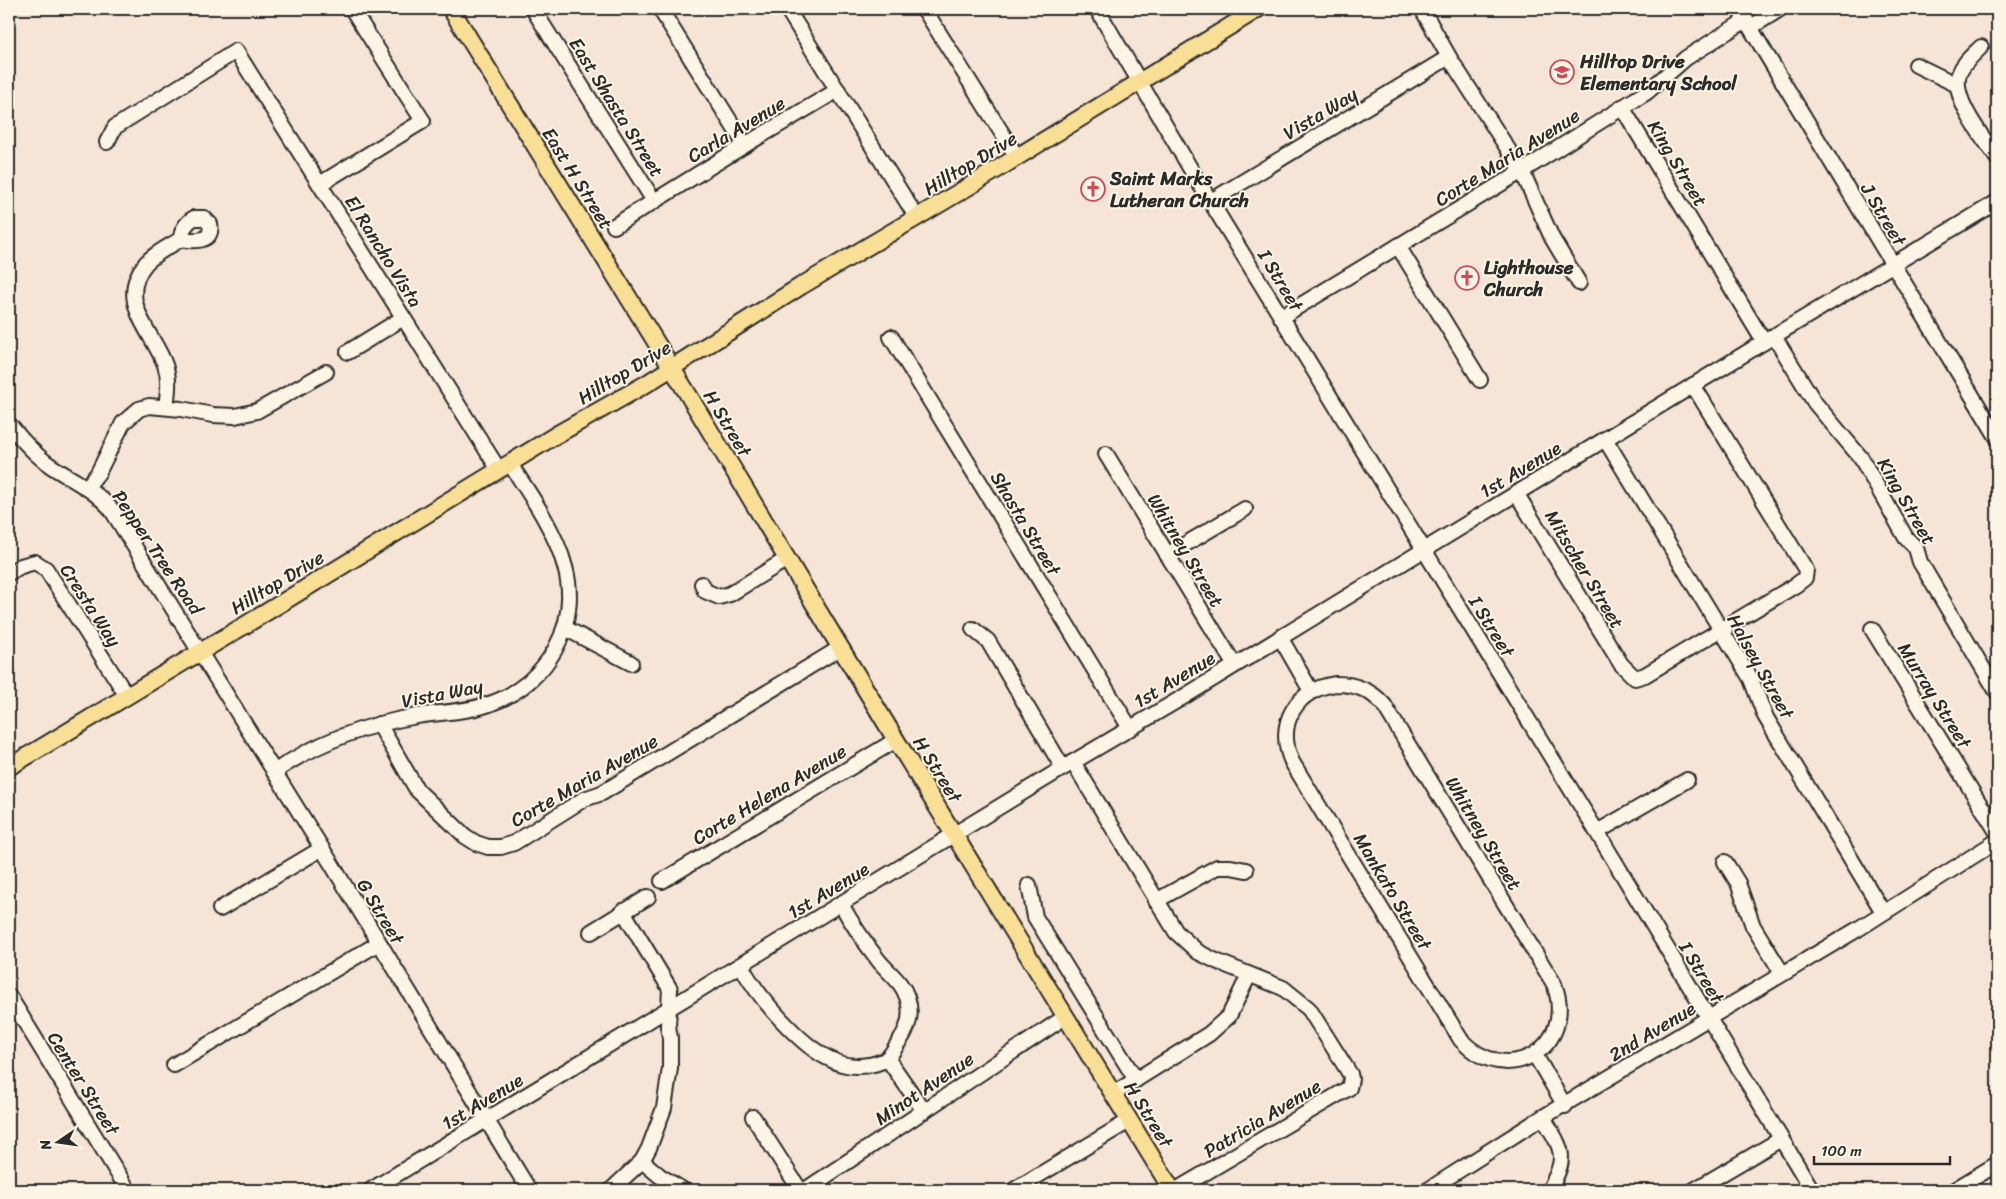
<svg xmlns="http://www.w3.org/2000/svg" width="2006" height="1199" font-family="Sriracha,sans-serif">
  <rect width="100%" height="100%" fill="#f6e5d7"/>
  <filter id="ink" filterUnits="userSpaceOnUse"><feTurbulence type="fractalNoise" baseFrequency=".02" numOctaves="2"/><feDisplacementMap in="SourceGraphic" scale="10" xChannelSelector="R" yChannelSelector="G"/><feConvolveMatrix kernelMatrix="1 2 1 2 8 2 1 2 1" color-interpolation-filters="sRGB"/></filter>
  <g filter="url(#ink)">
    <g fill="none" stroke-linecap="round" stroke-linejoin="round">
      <g stroke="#2b2b2b" stroke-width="18">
        <g id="minor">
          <path d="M 533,9 L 654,201"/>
          <path d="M 660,9 L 745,145"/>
          <path d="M 787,9 L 917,218"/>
          <path d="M 924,9 L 1017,157"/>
          <path d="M 1097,9 L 1193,173 L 1597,832 L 1812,1190"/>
          <path d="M 1422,9 L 1449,57 L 1522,171 L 1552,238 L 1579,283"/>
          <path d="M 1739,9 L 1997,437"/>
          <path d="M 1751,27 L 1780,9"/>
          <path d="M 1981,47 C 1973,55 1963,63 1959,74 C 1951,99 1984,138 1997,158"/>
          <path d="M 1916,65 L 1957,85"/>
          <path d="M 1622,107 L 1764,342"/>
          <path d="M 107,142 L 115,127 L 236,51 L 499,470"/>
          <path d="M 320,184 L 423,121 L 352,9"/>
          <path d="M 1211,201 L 1449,57"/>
          <path d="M 614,226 L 745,145 L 838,90"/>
          <path d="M 1398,246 L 1480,380"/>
          <path d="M 1281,317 L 1522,171 L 1631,102 L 1647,92 L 1686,58 L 1746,20"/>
          <path d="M 1774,336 L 1815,403 L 1861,458 L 1906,538 L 1916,548 L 1920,562 L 1997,692"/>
          <path d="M 891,337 L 1130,728"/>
          <path d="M 348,352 L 403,318"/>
          <path d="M 166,407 C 168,392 170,379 165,365 C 153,332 115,300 146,263 C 155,253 170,246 181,239 C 194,241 214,243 210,224 L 204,218 L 194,218 C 187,222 181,230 181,239"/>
          <path d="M 9,424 C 21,439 35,455 51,466 C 72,480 94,489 111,509 L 331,863 L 529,1190"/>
          <path d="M 1605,439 L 1751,679 L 1765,716 L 1883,912"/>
          <path d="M 1106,454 L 1234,664"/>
          <path d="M 87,487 L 98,473 L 123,423 L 139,409 L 149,406 L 181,409 L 213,415 L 235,416 L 257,411 L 326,372"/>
          <path d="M 1516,493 L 1621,664 L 1635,678 L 1645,675 L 1796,585 L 1805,578 L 1806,570 L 1693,385"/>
          <path d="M 1167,555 L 1245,509"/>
          <path d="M 9,573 L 21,566 L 35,562 L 46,569 L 127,696"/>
          <path d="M 702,584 L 705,591 L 719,597 L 730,594 L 787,559"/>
          <path d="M 565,628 L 631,663"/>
          <path d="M 973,629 L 988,641 L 1063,768"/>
          <path d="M 1872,629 L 1997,832"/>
          <path d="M 1280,637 L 1311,691"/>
          <path d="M 1336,684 C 1356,684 1371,690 1384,705 L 1554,984 C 1578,1047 1507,1090 1461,1040 L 1292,762 C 1275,724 1296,689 1336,684 Z"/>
          <path d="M 379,724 L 417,790 L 465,836 L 476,843 L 488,847 L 501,847 L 514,843 L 584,799 L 602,793 L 840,648"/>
          <path d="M 1073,762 L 1176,932 L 1198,952 L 1216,961 L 1283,988 L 1309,1009 L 1350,1074 L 1351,1079 L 1349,1088 L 1176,1190"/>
          <path d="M 274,772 C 317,742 365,725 417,716 C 441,712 469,712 492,703 C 547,683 581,625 565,567 C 556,532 530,494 510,464"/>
          <path d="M 1597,832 L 1687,780"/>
          <path d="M 1725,862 L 1738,883 L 1753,926 L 1782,973"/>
          <path d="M 662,881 L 896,740"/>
          <path d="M 1029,885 L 1035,917 L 1136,1080"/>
          <path d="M 1156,901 L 1217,867 L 1231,867 L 1246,870"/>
          <path d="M 220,909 L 321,849"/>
          <path d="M 591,932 L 648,897"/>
          <path d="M 741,965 C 756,995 801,1047 832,1060 C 843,1066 856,1067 869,1065 C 874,1064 882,1062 887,1059 C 891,1055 895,1048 898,1043 C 908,1030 913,1014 907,997 C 902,982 889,973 879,961 C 865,943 852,924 841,904"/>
          <path d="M 9,996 L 128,1190"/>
          <path d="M 1535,1055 L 1565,1106"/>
          <path d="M 887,1058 L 924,1111"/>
          <path d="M 174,1065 L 379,943"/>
          <path d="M 1113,1094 L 1209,1034 L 1229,1016 L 1249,975"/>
          <path d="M 753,1117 L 800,1190"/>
          <path d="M 1543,1117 C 1562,1150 1569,1155 1549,1190"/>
          <path d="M 642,1161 L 660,1176 L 683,1190"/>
          <path d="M 371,1190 L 1063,768 L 1185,696 L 1764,342 L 1997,202"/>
          <path d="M 611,1190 L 642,1161 L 649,1148 L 664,1108 L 670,1068 L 670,1038 L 668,1026 L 670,989 L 623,911"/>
          <path d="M 805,1190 L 1065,1017"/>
          <path d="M 1014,1190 L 1129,1121"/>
          <path d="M 1428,1190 L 1543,1117 L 1858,929 L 1997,841"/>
          <path d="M 1694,1190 L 1781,1139"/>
          <path d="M 1954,1190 L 1997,1164"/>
        </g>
      </g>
      <g stroke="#2b2b2b" stroke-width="20">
        <g id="major">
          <path d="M 451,9 L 686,391 L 896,740 L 1172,1190"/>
          <path d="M 9,767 L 265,613 L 556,435 L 646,384 L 801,286 L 978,181 L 1258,9"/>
        </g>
      </g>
      <use href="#minor" stroke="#fcf5e5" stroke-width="14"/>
      <use href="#major" stroke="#f9df96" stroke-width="16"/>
    </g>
  </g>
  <defs>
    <g id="school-ring" transform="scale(1.25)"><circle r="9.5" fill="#fcf5e5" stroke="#d1495b" stroke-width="1.5"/><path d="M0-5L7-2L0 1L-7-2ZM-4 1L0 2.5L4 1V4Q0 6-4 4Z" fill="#d1495b"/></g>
    <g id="church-ring" transform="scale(1.25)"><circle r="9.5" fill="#fcf5e5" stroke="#d1495b" stroke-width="1.5"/><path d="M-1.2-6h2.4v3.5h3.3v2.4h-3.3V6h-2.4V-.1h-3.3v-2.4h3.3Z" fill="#d1495b"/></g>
  </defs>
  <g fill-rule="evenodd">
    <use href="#school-ring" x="1562" y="72"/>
    <use href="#church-ring" x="1093" y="189"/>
    <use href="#church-ring" x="1467" y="278"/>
  </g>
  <g text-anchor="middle" stroke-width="4" stroke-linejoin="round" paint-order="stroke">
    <g font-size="19" font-weight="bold" fill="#2b2b2b" stroke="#fcf5e5" text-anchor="start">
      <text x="1580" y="68">Hilltop Drive<tspan x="1580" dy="22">Elementary School</tspan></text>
      <text x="1110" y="185">Saint Marks<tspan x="1110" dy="22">Lutheran Church</tspan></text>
      <text x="1484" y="274">Lighthouse<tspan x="1484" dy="22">Church</tspan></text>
    </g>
    <g font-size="19" fill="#2b2b2b" stroke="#fcf5e5">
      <text transform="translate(617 107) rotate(58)" y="7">East Shasta Street</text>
      <text transform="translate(1320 113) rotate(-31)" y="7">Vista Way</text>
      <text transform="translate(736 129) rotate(-31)" y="7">Carla Avenue</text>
      <text transform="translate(1507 157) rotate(-32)" y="7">Corte Maria Avenue</text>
      <text transform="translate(970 163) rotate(-31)" y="7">Hilltop Drive</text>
      <text transform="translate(1678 163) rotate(59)" y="7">King Street</text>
      <text transform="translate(578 178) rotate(58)" y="7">East H Street</text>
      <text transform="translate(1884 214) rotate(59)" y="7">J Street</text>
      <text transform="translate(384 251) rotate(58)" y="7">El Rancho Vista</text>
      <text transform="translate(1281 280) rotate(59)" y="7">I Street</text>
      <text transform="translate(624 372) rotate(-31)" y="7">Hilltop Drive</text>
      <text transform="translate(728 423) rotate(59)" y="7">H Street</text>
      <text transform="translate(1520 469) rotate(-31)" y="7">1st Avenue</text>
      <text transform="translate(1907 501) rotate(60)" y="7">King Street</text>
      <text transform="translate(1026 523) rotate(59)" y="7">Shasta Street</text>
      <text transform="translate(1186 550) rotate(59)" y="7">Whitney Street</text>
      <text transform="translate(158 552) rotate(56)" y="7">Pepper Tree Road</text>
      <text transform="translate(1585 569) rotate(59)" y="7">Mitscher Street</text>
      <text transform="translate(277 582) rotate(-31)" y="7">Hilltop Drive</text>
      <text transform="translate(91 605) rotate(57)" y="7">Cresta Way</text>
      <text transform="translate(1492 626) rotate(58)" y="7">I Street</text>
      <text transform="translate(1761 666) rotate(61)" y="7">Halsey Street</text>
      <text transform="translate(1174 679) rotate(-31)" y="7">1st Avenue</text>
      <text transform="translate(442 693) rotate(-11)" y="7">Vista Way</text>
      <text transform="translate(1935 695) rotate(58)" y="7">Murray Street</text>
      <text transform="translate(938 769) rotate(58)" y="7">H Street</text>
      <text transform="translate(584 780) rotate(-30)" y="7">Corte Maria Avenue</text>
      <text transform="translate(769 794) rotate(-31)" y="7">Corte Helena Avenue</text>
      <text transform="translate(1484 833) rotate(59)" y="7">Whitney Street</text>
      <text transform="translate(828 890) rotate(-31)" y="7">1st Avenue</text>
      <text transform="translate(1393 891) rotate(59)" y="7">Mankato Street</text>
      <text transform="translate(381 911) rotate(59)" y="7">G Street</text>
      <text transform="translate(1702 972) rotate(59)" y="7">I Street</text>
      <text transform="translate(1652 1031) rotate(-31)" y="7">2nd Avenue</text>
      <text transform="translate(84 1083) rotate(58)" y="7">Center Street</text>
      <text transform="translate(924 1088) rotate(-34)" y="7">Minot Avenue</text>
      <text transform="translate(482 1101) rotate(-31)" y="7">1st Avenue</text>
      <text transform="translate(1149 1114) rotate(58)" y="7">H Street</text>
      <text transform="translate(1262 1118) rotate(-31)" y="7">Patricia Avenue</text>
    </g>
  </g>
  <rect width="2006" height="1199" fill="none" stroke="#fcf5e5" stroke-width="30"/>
  <rect x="15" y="15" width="1976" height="1169" fill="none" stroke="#2b2b2b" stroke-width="2" filter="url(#ink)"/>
  <g transform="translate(58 1142) rotate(257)" stroke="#fcf5e5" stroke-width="4" paint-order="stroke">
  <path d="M0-4L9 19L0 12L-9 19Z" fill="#2b2b2b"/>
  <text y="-8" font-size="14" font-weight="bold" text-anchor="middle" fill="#2b2b2b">N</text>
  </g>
  <path d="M1814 1156v8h136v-8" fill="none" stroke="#2b2b2b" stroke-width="2.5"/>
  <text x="1821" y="1156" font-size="15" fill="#2b2b2b" stroke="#fcf5e5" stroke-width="4" paint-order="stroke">100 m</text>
</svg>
